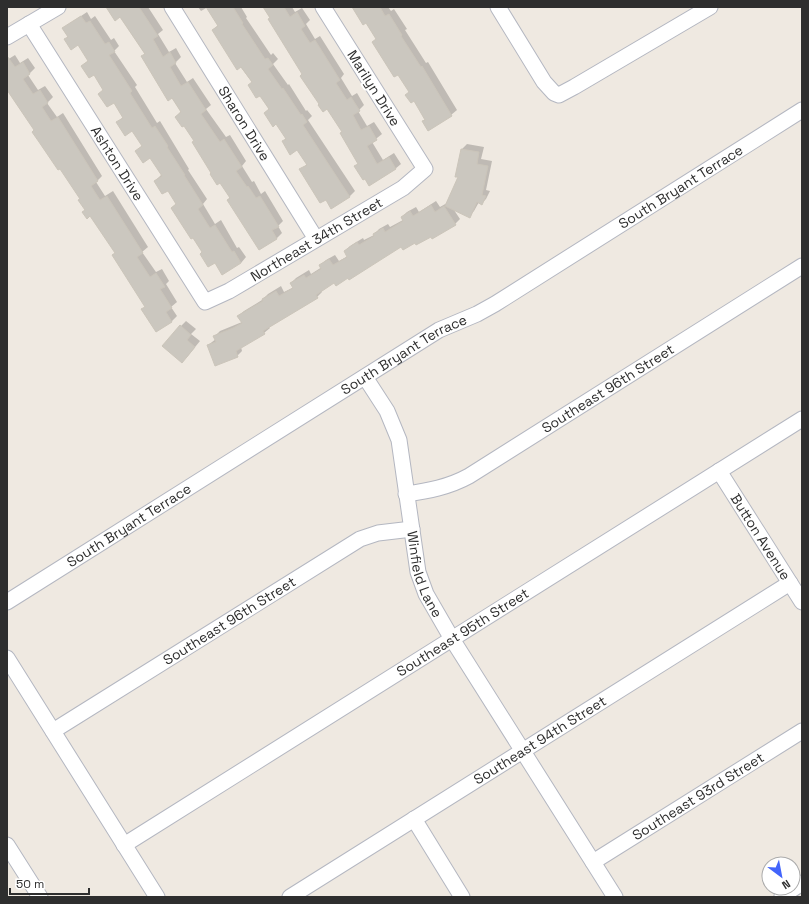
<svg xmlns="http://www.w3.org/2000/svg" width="809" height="904" font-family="'Space Grotesk',sans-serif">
  <rect width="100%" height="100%" fill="#efe9e1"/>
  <g fill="#0003">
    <path d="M 107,7 L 148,7 L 163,30 L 158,34 L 169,52 L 176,48 L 181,57 L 175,63 L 187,82 L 193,78 L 211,105 L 206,109 L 226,137 L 230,135 L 246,161 L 242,166 L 252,182 L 254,181 L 261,194 L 265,191 L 283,221 L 278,226 L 282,233 L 277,238 L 260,249 L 228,200 L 230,197 L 220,182 L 212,173 L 195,141 L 185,124 L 176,117 L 181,111 L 143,56 L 145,54 L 120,16 Z"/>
    <path d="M 198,7 L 241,7 L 247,17 L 246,18 L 271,55 L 273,53 L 278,59 L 273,64 L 288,85 L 289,84 L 306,111 L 307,110 L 312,116 L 308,120 L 355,191 L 350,196 L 332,207 L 326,198 L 301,170 L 307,164 L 298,149 L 283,142 L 286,138 L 277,123 L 265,113 L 269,109 L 252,82 L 213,30 L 218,25 L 208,7 L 201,11 Z"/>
    <path d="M 264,7 L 292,7 L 295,12 L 302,8 L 310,20 L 306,24 L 315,39 L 320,36 L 344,74 L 341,78 L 352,96 L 357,93 L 364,105 L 358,111 L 367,126 L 374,122 L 382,134 L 372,142 L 383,160 L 394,153 L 401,164 L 395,169 L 365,178 L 356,166 L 359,163 L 341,133 L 343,131 L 303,74 Z"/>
    <path d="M 352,7 L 388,7 L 391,11 L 394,9 L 407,29 L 405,30 L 426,63 L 428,62 L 457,110 L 451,115 L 428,129 L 423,121 L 426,119 L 410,91 L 366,22 Z"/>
    <path d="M 87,12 L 91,19 L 95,16 L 111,40 L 114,38 L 119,46 L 114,51 L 137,85 L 135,87 L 157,123 L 160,121 L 189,169 L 188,170 L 207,199 L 203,204 L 215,224 L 221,220 L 237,248 L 239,247 L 246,257 L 241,263 L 216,261 L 203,252 L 172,208 L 177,203 L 168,190 L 155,181 L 162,174 L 150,156 L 136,151 L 143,145 L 133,130 L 118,122 L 124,116 L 115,101 L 104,90 L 94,74 L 82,66 L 89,60 L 78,44 L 66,39 L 68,36 L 63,29 L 69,24 Z"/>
    <path d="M 15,55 L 20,63 L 28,58 L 35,68 L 28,75 L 38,90 L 45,86 L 53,97 L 47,103 L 57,117 L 63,113 L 102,176 L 96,182 L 105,196 L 113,191 L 148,247 L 142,252 L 156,272 L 162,269 L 169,281 L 166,284 L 177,302 L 171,307 L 177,316 L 172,321 L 156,331 L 146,306 L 116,253 L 90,215 L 86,210 L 81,199 L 7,88 L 7,60 Z"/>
    <path d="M 467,144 L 484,147 L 481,159 L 492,161 L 486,190 L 490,191 L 486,199 L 481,204 L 479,202 L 474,211 L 469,216 L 454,210 L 460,219 L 455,224 L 431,235 L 402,246 L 348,277 L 334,282 L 321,290 L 322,292 L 317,297 L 269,327 L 270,328 L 264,333 L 241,347 L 242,351 L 237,356 L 208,345 L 216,339 L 215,336 L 220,331 L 242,322 L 238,316 L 244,311 L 262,300 L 268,294 L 281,286 L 284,292 L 294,287 L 291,283 L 296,278 L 309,270 L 311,274 L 322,267 L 320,266 L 326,260 L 335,255 L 339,261 L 348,256 L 345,251 L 350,246 L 363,238 L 364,240 L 374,235 L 379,229 L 388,224 L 390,227 L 403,220 L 402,217 L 407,212 L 416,207 L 419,212 L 436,201 L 440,207 L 447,203 L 459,176 L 456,176 L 462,149 Z"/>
    <path d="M 186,321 L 196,329 L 191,334 L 200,341 L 187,357 L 181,326 Z"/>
  </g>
  <g fill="#cbc7bf" stroke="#cbc5ba">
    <path d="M 106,7 L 139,7 L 158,36 L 153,39 L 163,57 L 170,52 L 176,63 L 170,67 L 181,86 L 188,82 L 206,110 L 201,114 L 220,142 L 224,139 L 242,167 L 236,171 L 247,187 L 248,186 L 256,198 L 260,196 L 279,227 L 272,230 L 277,239 L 259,250 L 227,200 L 230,198 L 220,183 L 217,185 L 210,174 L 211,173 L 192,142 L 194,141 L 184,126 L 182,127 L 175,117 L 181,112 L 172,98 L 168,101 L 141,56 L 145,54 L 120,17 L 115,21 Z"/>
    <path d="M 206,7 L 233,7 L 243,23 L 242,24 L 265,59 L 268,58 L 273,65 L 268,69 L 282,89 L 283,88 L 301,115 L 302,114 L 307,122 L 303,125 L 350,197 L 331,209 L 326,200 L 320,203 L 299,169 L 307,165 L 297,150 L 290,155 L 282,141 L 286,139 L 276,124 L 273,127 L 264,113 L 269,109 L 260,96 L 256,98 L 248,85 L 252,82 L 241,67 L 237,70 L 212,30 L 218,26 Z"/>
    <path d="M 263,7 L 284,7 L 290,17 L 297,12 L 305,26 L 301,29 L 310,43 L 315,40 L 340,80 L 336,83 L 347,100 L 351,97 L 360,111 L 353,115 L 361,130 L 369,126 L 377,140 L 367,146 L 377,164 L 389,157 L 396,169 L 369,186 L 365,179 L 363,180 L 354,166 L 358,164 L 340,133 L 342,132 L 327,109 L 323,112 L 318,105 L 319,104 L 300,76 L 302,74 L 268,19 L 270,18 Z"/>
    <path d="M 352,7 L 380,7 L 385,16 L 389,14 L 402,35 L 401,36 L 421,67 L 422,66 L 452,116 L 428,131 L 422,121 L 425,120 L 414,101 L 411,103 L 405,95 L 409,92 L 398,75 L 394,77 L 372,42 L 376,39 L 366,23 L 363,25 Z"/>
    <path d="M 81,16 L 86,23 L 90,21 L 105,44 L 109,42 L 115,52 L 109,55 L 132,91 L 130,93 L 152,128 L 155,126 L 168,146 L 167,147 L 185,175 L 184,175 L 203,205 L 198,209 L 210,228 L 215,225 L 232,252 L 234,251 L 241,263 L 222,275 L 215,263 L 208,267 L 200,254 L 202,252 L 193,238 L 191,239 L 171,208 L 176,204 L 168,191 L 162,194 L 154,181 L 162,176 L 150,158 L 143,163 L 135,151 L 142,146 L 132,131 L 125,136 L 116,122 L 123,118 L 114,103 L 107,107 L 98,94 L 103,90 L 94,75 L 89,78 L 81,66 L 88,61 L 78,45 L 71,50 L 64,39 L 68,37 L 62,28 Z"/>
    <path d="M 7,56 L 15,67 L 23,62 L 30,74 L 23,79 L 33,94 L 40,90 L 48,103 L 42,107 L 51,121 L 58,117 L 98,181 L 91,186 L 100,200 L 107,196 L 143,253 L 137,257 L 150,277 L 156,273 L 165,287 L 160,289 L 172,308 L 166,312 L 172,322 L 156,332 L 141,309 L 145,307 L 112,255 L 115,253 L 90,216 L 87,219 L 82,212 L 85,210 L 78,200 L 80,199 L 60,169 L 58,170 L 39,142 L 32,132 L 34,130 L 7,90 Z"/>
    <path d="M 461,149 L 479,152 L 477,164 L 488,166 L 482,195 L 486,196 L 482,205 L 477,202 L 470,218 L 445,206 L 458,177 L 455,177 Z"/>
    <path d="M 431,205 L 435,212 L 444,206 L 456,225 L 432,239 L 431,237 L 416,245 L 415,243 L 403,250 L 401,247 L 349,280 L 348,278 L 336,286 L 334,283 L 316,295 L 318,298 L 263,331 L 265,334 L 236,351 L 238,357 L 215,366 L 207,345 L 216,342 L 213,336 L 233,328 L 242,323 L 237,316 L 263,301 L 262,299 L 276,291 L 279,296 L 293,288 L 290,283 L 304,275 L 306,278 L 321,269 L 319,265 L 329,259 L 333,265 L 347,257 L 344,251 L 357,242 L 359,245 L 374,236 L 373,234 L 383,228 L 385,232 L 403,221 L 401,217 L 410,211 L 413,216 Z"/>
    <path d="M 180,325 L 191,335 L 187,340 L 195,347 L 182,363 L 162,346 Z"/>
  </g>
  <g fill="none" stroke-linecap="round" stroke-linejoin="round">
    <g stroke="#b4b7c1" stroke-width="17">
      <g id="minor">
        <path id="s1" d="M 172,7 L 316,239"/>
        <path d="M 498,7 L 544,82 L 554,93 L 559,95 L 574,87 L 710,7"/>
        <path id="s2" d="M 29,24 L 205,302 L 229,291 L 403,188 L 425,169 L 323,7"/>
        <path d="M 7,37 L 58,7"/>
        <path id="s3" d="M 365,377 L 387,411 L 399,440 L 418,572 L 426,594 L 452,639 L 615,897"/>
        <path id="s4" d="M 719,471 L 802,602"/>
        <path id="s5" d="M 406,494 C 428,491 449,487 469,476 L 802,266"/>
        <path id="s6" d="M 7,602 L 439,330 L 477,314 L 495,304 L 802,110"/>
        <path d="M 7,658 L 157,897"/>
        <path id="s7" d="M 53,731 L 360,539 L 378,533 L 412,529"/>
        <path d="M 414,819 L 462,897"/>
        <path d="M 7,845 L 40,897"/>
        <path id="s8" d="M 124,845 L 802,419"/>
        <path id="s9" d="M 593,862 L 802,731"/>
        <path d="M 782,896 L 802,883"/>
        <path id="s10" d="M 290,897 L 790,583"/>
      </g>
    </g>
    <use href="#minor" stroke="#fff" stroke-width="15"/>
  </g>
  <g text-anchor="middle" stroke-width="4" stroke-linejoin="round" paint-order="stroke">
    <g font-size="14" fill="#2e2e2e" stroke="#fff">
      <text transform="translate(374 88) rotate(58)" y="5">Marilyn Drive</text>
      <text dy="5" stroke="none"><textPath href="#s1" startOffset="137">Sharon Drive</textPath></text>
      <text dy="5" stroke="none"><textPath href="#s2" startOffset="165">Ashton Drive</textPath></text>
      <text dy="5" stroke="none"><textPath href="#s6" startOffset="792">South Bryant Terrace</textPath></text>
      <text dy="5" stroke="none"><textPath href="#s2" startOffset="457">Northeast 34th Street</textPath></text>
      <text dy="5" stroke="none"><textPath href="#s6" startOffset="468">South Bryant Terrace</textPath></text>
      <text dy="5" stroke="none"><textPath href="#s5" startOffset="230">Southeast 96th Street</textPath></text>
      <text dy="5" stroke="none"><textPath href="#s6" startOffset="144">South Bryant Terrace</textPath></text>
      <text dy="5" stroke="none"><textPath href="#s4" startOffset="78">Button Avenue</textPath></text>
      <text dy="5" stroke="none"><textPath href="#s3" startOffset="209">Winfield Lane</textPath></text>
      <text dy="5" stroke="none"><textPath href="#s7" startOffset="208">Southeast 96th Street</textPath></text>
      <text dy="5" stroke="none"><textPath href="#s8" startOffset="400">Southeast 95th Street</textPath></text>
      <text dy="5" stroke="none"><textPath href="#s10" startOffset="295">Southeast 94th Street</textPath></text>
      <text dy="5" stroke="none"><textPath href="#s9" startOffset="124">Southeast 93rd Street</textPath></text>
    </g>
  </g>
  <rect width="809" height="904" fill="none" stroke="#2e2e2e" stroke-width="16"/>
  <g transform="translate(781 876) rotate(148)"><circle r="19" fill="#ffffff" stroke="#ababab"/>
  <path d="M0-3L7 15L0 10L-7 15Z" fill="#4264fb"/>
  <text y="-6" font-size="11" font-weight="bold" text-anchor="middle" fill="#2e2e2e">N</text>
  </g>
  <path d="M10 888v6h79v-6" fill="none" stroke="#2e2e2e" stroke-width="2"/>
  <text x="16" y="888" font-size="12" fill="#2e2e2e" stroke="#ffffff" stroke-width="3" paint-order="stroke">50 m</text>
</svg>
